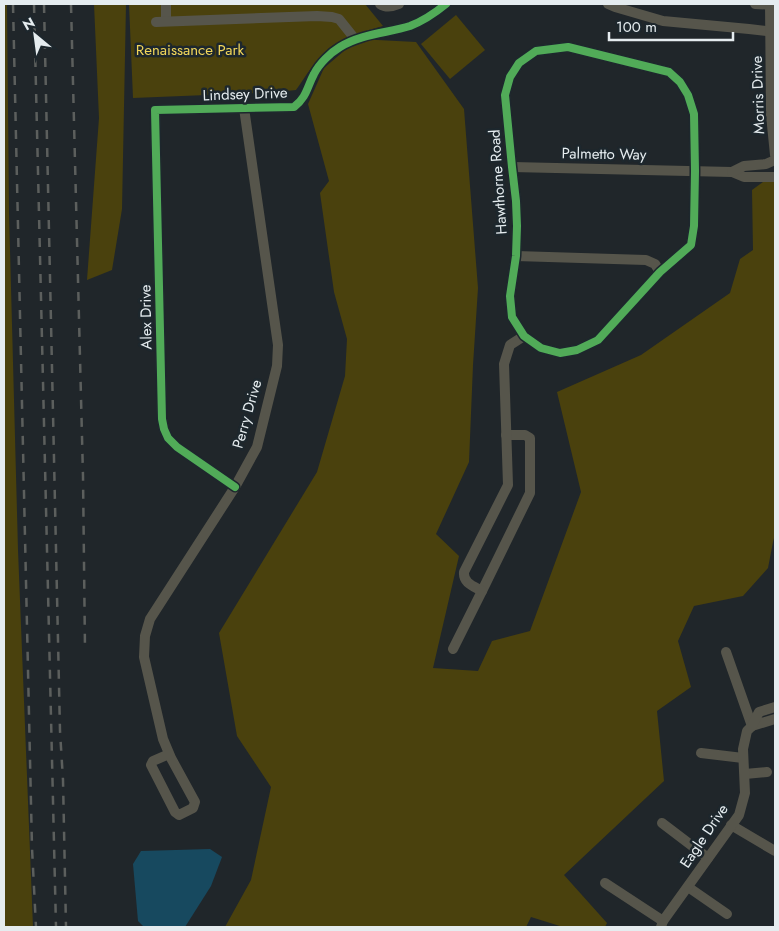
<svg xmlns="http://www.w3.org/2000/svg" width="779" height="931" font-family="Jost,sans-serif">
  <rect width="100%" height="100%" fill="#20262a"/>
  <g fill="#4a410d">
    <path d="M 4,4 L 7,4 L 9,212 L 18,550 L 33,927 L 4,927 Z"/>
    <path d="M 94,4 L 126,4 L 122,209 L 112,270 L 87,280 L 99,118 Z"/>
    <path d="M 129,4 L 365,4 L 383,26 C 366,31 342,37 328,49 C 315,60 306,76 296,90 L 277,92 L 133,98 Z"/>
    <path d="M 456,15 L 485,50 L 450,79 L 421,44 Z"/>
    <path d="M 358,39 L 416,42 L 464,109 L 478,288 L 473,365 L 469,462 L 436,534 L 459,556 L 433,668 L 478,671 L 492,641 L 530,631 L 581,492 L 557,392 L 641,355 L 730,293 L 740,259 L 753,250 L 752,190 L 775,173 L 775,534 L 773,542 L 768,568 L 743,596 L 694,606 L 678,641 L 691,687 L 657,711 L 664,781 L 564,875 L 607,923 L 605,927 L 563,927 L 531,917 L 526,927 L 225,927 L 251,880 L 271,787 L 237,736 L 219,633 L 317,472 L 345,376 L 347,339 L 334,292 L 320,193 L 329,181 L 308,104 L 324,68 Z"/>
  </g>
  <path fill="#17495f" d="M 210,849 L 222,857 L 211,886 L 185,927 L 144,927 L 138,921 L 133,864 L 141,851 Z"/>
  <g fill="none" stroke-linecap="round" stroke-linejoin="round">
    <g stroke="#56554b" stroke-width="10">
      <path d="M 166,4 L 166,21"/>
      <path d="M 380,4 C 386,8 392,7 399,4"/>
      <path d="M 608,4 L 615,7 L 663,21 L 749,29 L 775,32"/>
      <path d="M 755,4 L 775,5"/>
      <path d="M 770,4 L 771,115 L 775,155"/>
      <path d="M 156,22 L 317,16 L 332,17 L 339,19 L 355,39"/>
      <path d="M 568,47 L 669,72 L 680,82 L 688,95 L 694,114 L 695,171 L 694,226 L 691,245 L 660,272 L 598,340 L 577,350 L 560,353 L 541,348 L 524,336 L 512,317 L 510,296 L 516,256 L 517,226 L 516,201 L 512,167 L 505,95 L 510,77 L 519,63 L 536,51 Z"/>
      <path d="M 512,167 L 732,172 L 744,177 L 775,177"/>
      <path d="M 732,172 L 744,166 L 766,164 L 775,160"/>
      <path d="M 516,256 L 646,260 L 655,264 L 660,272"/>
      <path d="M 235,487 L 177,447 L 168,438 L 164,429 L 162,419 L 155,110 L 294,107 C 307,97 307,87 314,74 C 319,64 330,53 340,47 C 361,34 387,33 410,26 C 423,21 435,13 446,4"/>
      <path d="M 482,591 L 530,493 L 530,438 L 525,435 L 506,435"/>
      <path d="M 453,649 L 482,591 C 473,586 463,583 464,572 L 508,485 L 504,364 L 510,345 L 524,336"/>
      <path d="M 726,652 L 752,726"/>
      <path d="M 752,726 L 775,719"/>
      <path d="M 701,753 L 743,758"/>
      <path d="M 169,754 L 153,761 L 151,765 L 175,812 L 179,815 L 193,808 L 195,802 L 171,758 L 163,739 L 144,657 L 145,636 L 150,619 L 235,487 L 257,447 L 277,366 L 278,345 L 244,108"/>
      <path d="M 745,774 L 767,772"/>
      <path d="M 662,823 L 708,858"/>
      <path d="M 731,825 L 775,851"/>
      <path d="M 605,883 L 663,921"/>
      <path d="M 688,887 L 727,914"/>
      <path d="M 661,927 L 663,921 L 739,815 L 745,793 L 743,749 L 747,731 L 752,726 L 759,712 L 775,707"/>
    </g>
    <g stroke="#5c5f5d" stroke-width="2.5" stroke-dasharray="9 9" stroke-linecap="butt">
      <path d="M 13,4 L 32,848 L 36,927"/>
      <path d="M 34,4 L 56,927"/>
      <path d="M 44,4 L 60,731 L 63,780 L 66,927"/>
      <path d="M 71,4 L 83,476 L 85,649"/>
    </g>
    <g stroke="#1d272d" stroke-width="11">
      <g id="cycleway">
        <path d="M 568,47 L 669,72 L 680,82 L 688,95 L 694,114 L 695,171 L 694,226 L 691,245 L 660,272 L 598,340 L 577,350 L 560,353 L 541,348 L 524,336 L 512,317 L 510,296 L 516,256 L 517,226 L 516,201 L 512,167 L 505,95 L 510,77 L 519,63 L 536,51 Z"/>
        <path d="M 235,487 L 177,447 L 168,438 L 164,429 L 162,419 L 155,110 L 294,107 C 307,97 307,87 314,74 C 319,64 330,53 340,47 C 361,34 387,33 410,26 C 423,21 435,13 446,4"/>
      </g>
    </g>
    <use href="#cycleway" stroke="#51ab58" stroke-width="8"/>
  </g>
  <g text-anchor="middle" stroke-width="5" stroke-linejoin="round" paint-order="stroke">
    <g font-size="15" fill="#f1d65a" stroke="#1d272d">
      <text x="190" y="55">Renaissance Park</text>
    </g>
    <g font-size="15" fill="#e5ecef" stroke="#1d272d">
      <text transform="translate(245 94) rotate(-2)" y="5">Lindsey Drive</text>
      <text transform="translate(758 95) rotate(-92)" y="5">Morris Drive</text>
      <text transform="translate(604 154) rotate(1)" y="5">Palmetto Way</text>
      <text transform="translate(498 182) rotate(-94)" y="5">Hawthorne Road</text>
      <text transform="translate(146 317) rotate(-91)" y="5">Alex Drive</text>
      <text transform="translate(247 414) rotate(-74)" y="5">Perry Drive</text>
      <text transform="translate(704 836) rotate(-56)" y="5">Eagle Drive</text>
    </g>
  </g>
  <rect width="779" height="931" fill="none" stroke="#e5ecef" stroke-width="10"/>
  <g transform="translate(35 35) rotate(331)" stroke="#1d272d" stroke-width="4" paint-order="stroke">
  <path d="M0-4L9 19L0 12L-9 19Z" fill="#e5ecef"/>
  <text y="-8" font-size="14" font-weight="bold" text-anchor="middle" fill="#e5ecef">N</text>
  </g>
  <path d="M609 32v8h124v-8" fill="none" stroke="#e5ecef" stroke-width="2.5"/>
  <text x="616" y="32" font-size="15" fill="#e5ecef" stroke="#1d272d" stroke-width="4" paint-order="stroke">100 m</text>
</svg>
